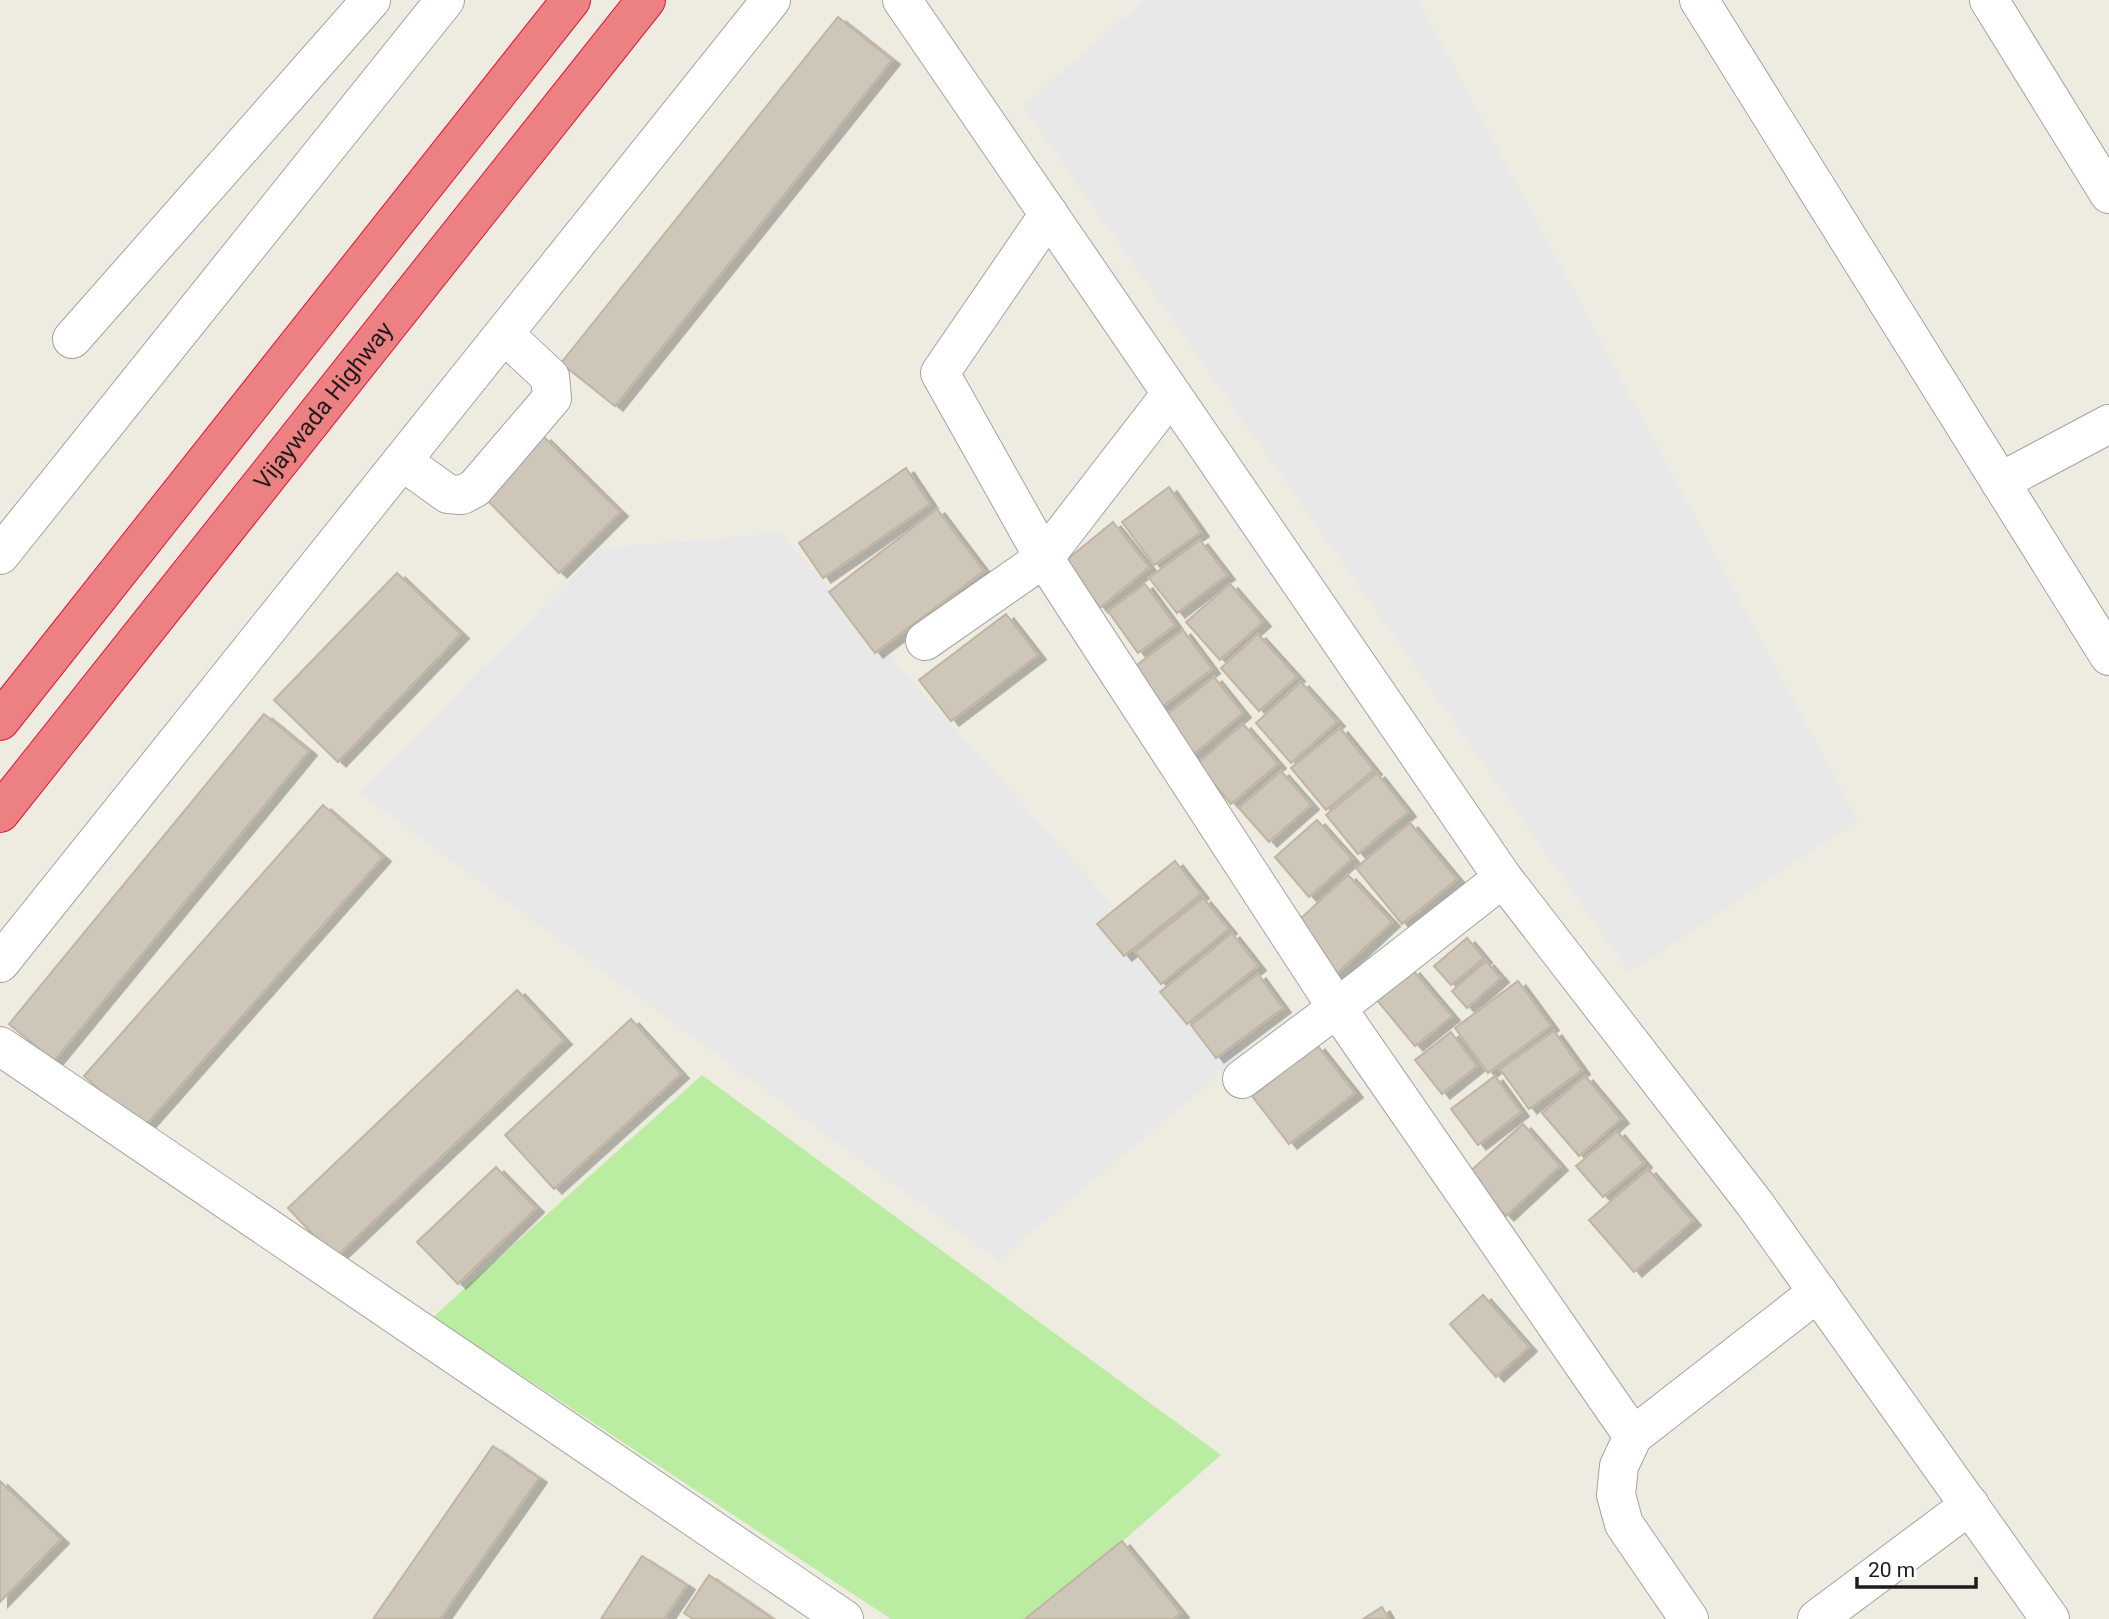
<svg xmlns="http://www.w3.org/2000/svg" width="2109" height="1619" font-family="Roboto,sans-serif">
  <defs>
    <filter id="shadow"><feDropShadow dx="8" dy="4.5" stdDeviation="0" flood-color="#0004"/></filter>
  </defs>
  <rect width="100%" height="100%" fill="#eeece0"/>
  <path fill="#baeda1" d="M 702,1075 L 1221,1455 L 1034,1619 L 891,1619 L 433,1317 Z"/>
  <g fill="#e8e8e8">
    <path d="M 1145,0 L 1418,0 L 1858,821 L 1629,972 L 1023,106 Z"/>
    <path d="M 780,533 L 1245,1053 L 998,1260 L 359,793 L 601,548 Z"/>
  </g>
  <g fill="#cec6b9" stroke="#c1b4a1" stroke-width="2" filter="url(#shadow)">
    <path d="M 838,17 L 892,60 L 615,406 L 561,363 Z"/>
    <path d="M 543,436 L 620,512 L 559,573 L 483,496 Z"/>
    <path d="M 906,468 L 930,504 L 823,578 L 799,543 Z"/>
    <path d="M 1169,487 L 1201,532 L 1154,565 L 1122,522 Z"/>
    <path d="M 937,509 L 984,571 L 875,653 L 829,592 Z"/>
    <path d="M 1113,522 L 1149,567 L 1100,608 L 1063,563 Z"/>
    <path d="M 1200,540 L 1227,575 L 1177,613 L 1149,578 Z"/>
    <path d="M 397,573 L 461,634 L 338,762 L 274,700 Z"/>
    <path d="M 1145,584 L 1175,625 L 1138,653 L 1108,611 Z"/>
    <path d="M 1230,584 L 1263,622 L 1220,660 L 1186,622 Z"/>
    <path d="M 1006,614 L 1038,655 L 951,721 L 919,680 Z"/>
    <path d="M 1183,630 L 1212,669 L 1155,712 L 1125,674 Z"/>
    <path d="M 1258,634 L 1297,677 L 1259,711 L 1221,668 Z"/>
    <path d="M 1214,677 L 1243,713 L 1189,758 L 1159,721 Z"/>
    <path d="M 1301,682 L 1337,722 L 1291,763 L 1256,723 Z"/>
    <path d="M 264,714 L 309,751 L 54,1061 L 9,1024 Z"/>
    <path d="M 1243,724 L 1278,764 L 1231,804 L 1197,764 Z"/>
    <path d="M 1340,728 L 1374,770 L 1326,810 L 1291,768 Z"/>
    <path d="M 1281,771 L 1311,805 L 1269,842 L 1239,808 Z"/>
    <path d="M 1377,773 L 1408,812 L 1358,854 L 1326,815 Z"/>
    <path d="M 323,805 L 383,857 L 143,1128 L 84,1076 Z"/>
    <path d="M 1317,820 L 1352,859 L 1309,897 L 1275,857 Z"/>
    <path d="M 1410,823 L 1457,879 L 1402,924 L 1356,868 Z"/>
    <path d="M 1175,861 L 1201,894 L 1124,956 L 1097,924 Z"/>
    <path d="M 1348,875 L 1392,922 L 1331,979 L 1287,931 Z"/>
    <path d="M 1203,898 L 1229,929 L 1161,984 L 1135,952 Z"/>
    <path d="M 1232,933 L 1258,966 L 1187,1024 L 1160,992 Z"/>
    <path d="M 1467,938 L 1484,958 L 1451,985 L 1434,966 Z"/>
    <path d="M 1486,961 L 1501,978 L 1467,1008 L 1452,991 Z"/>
    <path d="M 1412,969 L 1452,1016 L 1415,1046 L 1376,999 Z"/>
    <path d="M 1258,974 L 1283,1008 L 1216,1058 L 1191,1025 Z"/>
    <path d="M 1518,981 L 1551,1026 L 1488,1073 L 1455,1028 Z"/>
    <path d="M 517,990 L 564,1040 L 335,1258 L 288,1208 Z"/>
    <path d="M 631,1019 L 681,1074 L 554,1189 L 505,1135 Z"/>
    <path d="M 1554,1031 L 1582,1070 L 1529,1109 L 1500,1069 Z"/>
    <path d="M 1451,1032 L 1477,1066 L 1442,1094 L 1415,1060 Z"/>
    <path d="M 1317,1045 L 1355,1093 L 1289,1144 L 1252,1096 Z"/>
    <path d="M 1495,1076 L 1521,1112 L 1478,1145 L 1451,1109 Z"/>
    <path d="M 1585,1076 L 1621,1119 L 1579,1156 L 1542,1113 Z"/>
    <path d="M 1523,1124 L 1560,1166 L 1506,1216 L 1467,1174 Z"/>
    <path d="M 1617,1131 L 1644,1163 L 1603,1197 L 1576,1166 Z"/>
    <path d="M 496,1167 L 536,1208 L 458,1284 L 417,1242 Z"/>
    <path d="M 1648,1169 L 1693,1221 L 1634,1272 L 1589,1220 Z"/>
    <path d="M 1483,1295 L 1529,1347 L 1496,1377 L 1450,1324 Z"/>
    <path d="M 493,1446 L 539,1478 L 440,1619 L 373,1619 Z"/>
    <path d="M 0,1481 L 61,1539 L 0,1602 Z"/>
    <path d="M 1122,1541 L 1181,1613 L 1173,1619 L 1025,1619 Z"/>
    <path d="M 642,1556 L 687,1585 L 664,1619 L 601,1619 Z"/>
    <path d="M 709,1575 L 773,1619 L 693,1619 L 684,1613 Z"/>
    <path d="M 1382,1607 L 1389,1619 L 1363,1619 Z"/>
  </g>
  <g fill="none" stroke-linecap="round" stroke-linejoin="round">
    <g stroke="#a3a3a3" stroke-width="40">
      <g id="minor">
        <path d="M 902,0 L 1503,878 L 1755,1204 L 2050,1619"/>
        <path d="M 1699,0 L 2109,656"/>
        <path d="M 1989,0 L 2109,194"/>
        <path d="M 72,339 L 371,0"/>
        <path d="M 1171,394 L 1044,558 L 1337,1008 L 1242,1079"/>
        <path d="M 402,461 L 448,494 L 462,495 L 475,488 L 552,398 L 550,377 L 504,334"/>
        <path d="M 2000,482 L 2109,424"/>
        <path d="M 0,555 L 445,0"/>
        <path d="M 925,641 L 1044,558 L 940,373 L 1049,214"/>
        <path d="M 1503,878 L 1337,1008 L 1633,1436"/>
        <path d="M 0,963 L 771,0"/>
        <path d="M 0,1046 L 844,1619"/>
        <path d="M 1689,1619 L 1624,1524 L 1616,1495 L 1619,1466 L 1633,1436 L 1818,1292"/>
        <path d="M 1817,1619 L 1970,1505"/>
      </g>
    </g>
    <g stroke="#e4153a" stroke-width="40">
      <g id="highway">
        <path d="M 0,721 L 571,0"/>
        <path id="s1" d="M 0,813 L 646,0"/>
      </g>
    </g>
    <use href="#minor" stroke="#fff" stroke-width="38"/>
    <use href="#highway" stroke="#ed8082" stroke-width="38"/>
  </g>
  <g text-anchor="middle" stroke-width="6" stroke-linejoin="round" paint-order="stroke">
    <g font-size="24" fill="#1c1c1c" stroke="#fff">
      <text dy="8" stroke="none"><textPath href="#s1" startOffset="520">Vijaywada Highway</textPath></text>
    </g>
  </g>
  <path d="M1857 1577v10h119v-10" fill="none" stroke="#1c1c1c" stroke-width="3.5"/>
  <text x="1868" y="1577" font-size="21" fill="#1c1c1c" stroke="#ffffff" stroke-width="5" paint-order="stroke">20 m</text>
</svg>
